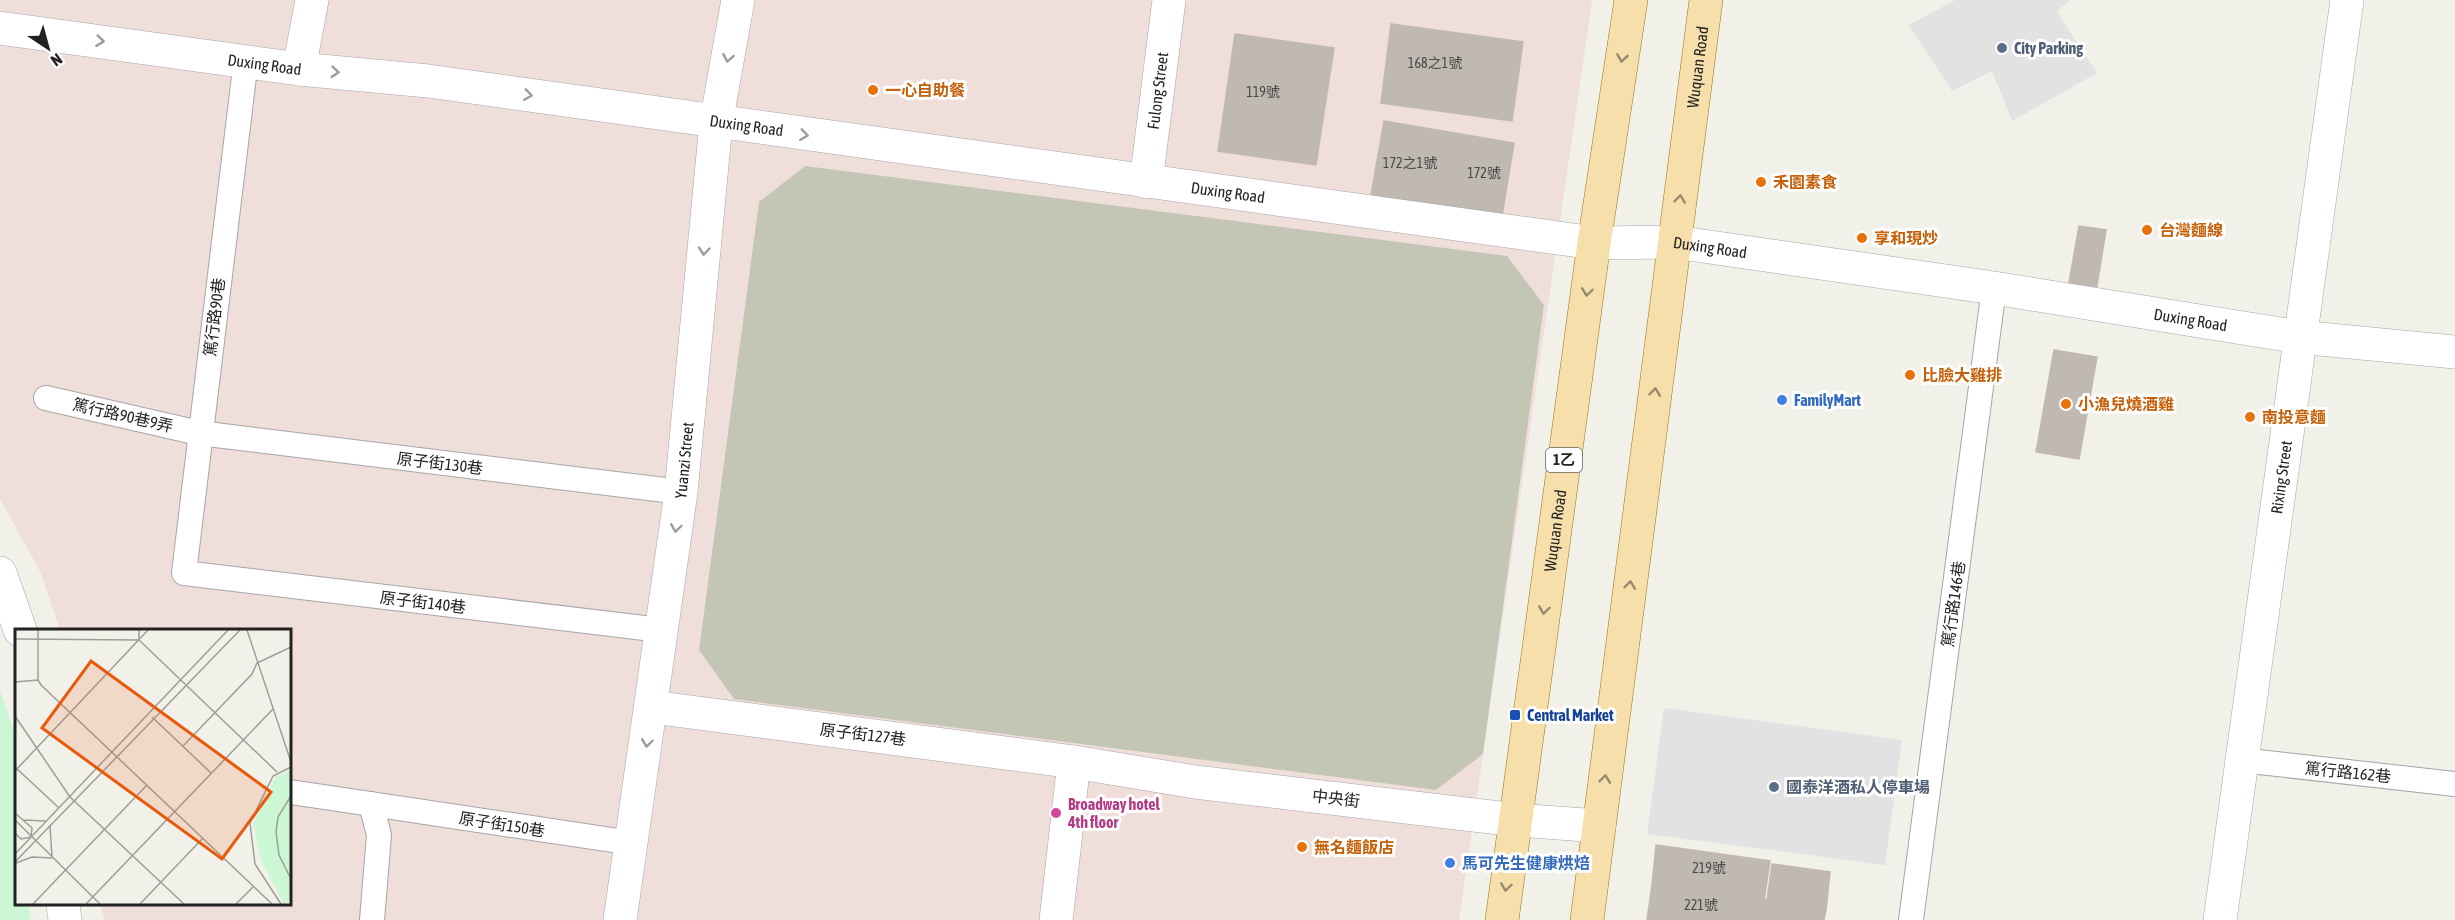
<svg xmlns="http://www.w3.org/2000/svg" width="2455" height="920" font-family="'Asap Condensed','Noto Sans TC',sans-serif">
  <rect width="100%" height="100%" fill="#f1f0e9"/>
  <path fill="#f0dedb" d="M 0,0 L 1592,0 L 1459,920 L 104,920 L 101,904 L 290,904 L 290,630 L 60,630 L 40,571 L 0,499 Z"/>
  <path fill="#c4c6b5" d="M 805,166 L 1507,256 L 1544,305 L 1483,754 L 1436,790 L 734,699 L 699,650 L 759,202 Z"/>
  <path fill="#cbf7d4" d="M 0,690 L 14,732 L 16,760 L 16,904 L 29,904 L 31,920 L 0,920 Z"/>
  <g fill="#e2e2e2">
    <path d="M 1955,0 L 2070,0 L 2057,12 L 2097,73 L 2012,121 L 1992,71 L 1952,91 L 1909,25 Z"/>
    <path d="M 1664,708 L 1902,740 L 1885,865 L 1647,834 Z"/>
  </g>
  <g fill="#bfb9b2" stroke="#c2b9ad" stroke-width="1.5">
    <path d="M 1391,24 L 1523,42 L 1512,121 L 1381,103 Z"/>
    <path d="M 1235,34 L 1334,48 L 1316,165 L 1218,151 Z"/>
    <path d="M 1384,121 L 1514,143 L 1501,222 L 1370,201 Z"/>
    <path d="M 2079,226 L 2106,230 L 2096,292 L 2068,288 Z"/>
    <path d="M 2054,350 L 2097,357 L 2079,459 L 2036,452 Z"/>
    <path d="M 1656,845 L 1770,861 L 1764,901 L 1652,885 Z"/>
    <path d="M 1772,864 L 1830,872 L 1826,910 L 1767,900 Z"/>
    <path d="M 1652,885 L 1755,899 L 1753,920 L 1647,920 Z"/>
    <path d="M 1755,899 L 1767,900 L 1764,920 L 1753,920 Z"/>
    <path d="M 1767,900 L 1826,910 L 1824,920 L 1764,920 Z"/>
  </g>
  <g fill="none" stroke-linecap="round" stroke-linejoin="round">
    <g stroke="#a6a6a6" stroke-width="26">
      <g id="lane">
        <path d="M 246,60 L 184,573 L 661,630"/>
        <path d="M 46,398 L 199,433 L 681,492"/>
        <path d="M 2241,760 L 2455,784"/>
        <path d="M 290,792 L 371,804 L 379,835 L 372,920"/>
        <path d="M 371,804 L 632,843"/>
        <path d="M 1911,920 L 1994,288"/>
      </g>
    </g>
    <g stroke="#a6a6a6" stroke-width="34">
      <g id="street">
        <path id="s1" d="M 0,28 L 299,69 L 428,81 L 1594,243 L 1675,242 L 1994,288 L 2299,337 L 2455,352"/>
        <path d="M 299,69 L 312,0"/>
        <path id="s2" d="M 1146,182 L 1169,0"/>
        <path d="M 0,573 L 20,630"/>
        <path d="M 652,707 L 1074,762 L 1195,782 L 1516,820 L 1599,826"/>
        <path d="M 63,904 L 65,920"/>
        <path id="s3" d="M 620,920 L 681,492 L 716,123 L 738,0"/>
        <path d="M 1056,920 L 1074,762"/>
        <path id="s4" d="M 2220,920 L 2347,0"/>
      </g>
    </g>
    <g stroke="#95790b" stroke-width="34">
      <g id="primary">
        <path id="s5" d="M 1502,920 L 1594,243 L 1631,0"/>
        <path id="s6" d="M 1587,920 L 1706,0"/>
      </g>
    </g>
    <use href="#lane" stroke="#fff" stroke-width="24"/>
    <use href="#street" stroke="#fff" stroke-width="33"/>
    <use href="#primary" stroke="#f6dfaa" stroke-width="33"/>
  </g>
  <defs><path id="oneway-chevron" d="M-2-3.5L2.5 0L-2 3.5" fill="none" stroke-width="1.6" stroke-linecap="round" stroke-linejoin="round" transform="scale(1.5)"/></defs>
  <g stroke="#9c9c9c">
    <use href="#oneway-chevron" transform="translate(100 41) rotate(7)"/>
    <use href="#oneway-chevron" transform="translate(728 58) rotate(100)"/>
    <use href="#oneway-chevron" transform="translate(335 72) rotate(5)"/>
    <use href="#oneway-chevron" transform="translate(528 95) rotate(8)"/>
    <use href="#oneway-chevron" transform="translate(804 135) rotate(8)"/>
    <use href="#oneway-chevron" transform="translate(704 251) rotate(95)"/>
    <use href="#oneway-chevron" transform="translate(676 528) rotate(98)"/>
    <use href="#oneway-chevron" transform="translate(647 743) rotate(98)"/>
  </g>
  <g stroke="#978a6d">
    <use href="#oneway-chevron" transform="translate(1622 58) rotate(99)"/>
    <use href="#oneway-chevron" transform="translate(1680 199) rotate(-83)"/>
    <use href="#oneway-chevron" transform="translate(1587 292) rotate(98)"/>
    <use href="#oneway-chevron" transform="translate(1655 392) rotate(-83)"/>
    <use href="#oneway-chevron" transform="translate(1630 585) rotate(-83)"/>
    <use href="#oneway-chevron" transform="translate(1544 610) rotate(98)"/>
    <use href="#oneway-chevron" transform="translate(1605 779) rotate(-83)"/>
    <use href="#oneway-chevron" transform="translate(1506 887) rotate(98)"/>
  </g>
  <g fill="#5c6f8a" stroke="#fff" stroke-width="2">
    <circle cx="2002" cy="48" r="6"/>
    <circle cx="1774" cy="787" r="6"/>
  </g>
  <g fill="#e8710a" stroke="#fff" stroke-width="2">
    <circle cx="873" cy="90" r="6"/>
    <circle cx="1761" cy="182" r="6"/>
    <circle cx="2147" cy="230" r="6"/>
    <circle cx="1862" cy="238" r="6"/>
    <circle cx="1910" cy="375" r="6"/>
    <circle cx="2066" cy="404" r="6"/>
    <circle cx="2250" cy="417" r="6"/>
    <circle cx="1302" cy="847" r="6"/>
  </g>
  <g fill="#3f7fe0" stroke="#fff" stroke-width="2">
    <circle cx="1782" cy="400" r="6"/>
    <circle cx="1450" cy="863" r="6"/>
  </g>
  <rect fill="#1a4fb4" stroke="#fff" stroke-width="2" x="1509" y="709" width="12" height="12" rx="3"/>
  <circle fill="#d1479c" stroke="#fff" stroke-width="2" cx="1056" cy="813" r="6"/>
  <g text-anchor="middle" stroke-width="6" stroke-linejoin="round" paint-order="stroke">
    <g font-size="14" fill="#494846">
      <text x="1435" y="68">168之1號</text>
      <text x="1263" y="97">119號</text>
      <text x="1410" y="168">172之1號</text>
      <text x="1484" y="178">172號</text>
      <text x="1709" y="873">219號</text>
      <text x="1701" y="910">221號</text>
    </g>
    <rect fill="#fff" stroke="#646464" stroke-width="1.5" x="1546" y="448" width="36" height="24" rx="4.5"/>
    <g font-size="15" font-weight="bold" fill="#222">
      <text x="1564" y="465">1乙</text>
    </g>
    <g font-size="16" font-weight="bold" fill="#4e5e75" stroke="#fff" text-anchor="start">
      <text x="2014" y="54">City Parking</text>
      <text x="1786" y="793">國泰洋酒私人停車場</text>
    </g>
    <g font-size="16" fill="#222" stroke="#fff">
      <text dy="6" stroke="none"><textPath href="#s1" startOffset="267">Duxing Road</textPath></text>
      <text dy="6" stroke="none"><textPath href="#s6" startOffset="860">Wuquan Road</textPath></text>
      <text dy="6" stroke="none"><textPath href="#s2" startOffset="92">Fulong Street</textPath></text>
      <text dy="6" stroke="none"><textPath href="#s1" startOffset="753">Duxing Road</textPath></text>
      <text dy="6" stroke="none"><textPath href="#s1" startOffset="1239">Duxing Road</textPath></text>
      <text dy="6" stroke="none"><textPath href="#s1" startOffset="1725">Duxing Road</textPath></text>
      <text transform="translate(214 317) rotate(-83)" y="6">篤行路90巷</text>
      <text dy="6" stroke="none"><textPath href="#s1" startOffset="2211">Duxing Road</textPath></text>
      <text transform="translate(123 415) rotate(13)" y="6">篤行路90巷9弄</text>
      <text dy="6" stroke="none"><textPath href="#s3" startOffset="464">Yuanzi Street</textPath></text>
      <text transform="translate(440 463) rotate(7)" y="6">原子街130巷</text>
      <text dy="6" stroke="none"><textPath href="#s4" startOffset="447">Rixing Street</textPath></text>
      <text dy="6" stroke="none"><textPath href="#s5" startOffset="393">Wuquan Road</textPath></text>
      <text transform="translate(423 602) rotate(7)" y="6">原子街140巷</text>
      <text transform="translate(1953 604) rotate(-82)" y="6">篤行路146巷</text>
      <text transform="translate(863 734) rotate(7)" y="6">原子街127巷</text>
      <text transform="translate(2348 772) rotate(6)" y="6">篤行路162巷</text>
      <text transform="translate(1336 798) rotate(7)" y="6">中央街</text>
      <text transform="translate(502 824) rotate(9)" y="6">原子街150巷</text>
    </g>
    <g font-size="16" font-weight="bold" fill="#c56008" stroke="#fff" text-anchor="start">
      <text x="885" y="96">一心自助餐</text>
      <text x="1773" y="188">禾園素食</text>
      <text x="2159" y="236">台灣麵線</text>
      <text x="1874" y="244">享和現炒</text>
      <text x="1922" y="381">比臉大雞排</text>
      <text x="2078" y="410">小漁兒燒酒雞</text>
      <text x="2262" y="423">南投意麵</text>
      <text x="1314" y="853">無名麵飯店</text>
    </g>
    <g font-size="16" font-weight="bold" fill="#366cbe" stroke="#fff" text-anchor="start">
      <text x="1794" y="406">FamilyMart</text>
      <text x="1462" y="869">馬可先生健康烘焙</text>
    </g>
    <g font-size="16" font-weight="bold" fill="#164399" stroke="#fff" text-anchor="start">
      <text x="1527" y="721">Central Market</text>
    </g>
    <g font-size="16" font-weight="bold" fill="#b23c85" stroke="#fff" text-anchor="start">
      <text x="1068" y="810">Broadway hotel<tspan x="1068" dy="18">4th floor</tspan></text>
    </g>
  </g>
  <g transform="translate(15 629)">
    <rect width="276" height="276" fill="#f1f0e9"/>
    <path d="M 276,141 L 276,270 L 269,275 L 246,232 L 238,195 L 261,148 Z" fill="#cbf7d4"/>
    <path fill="none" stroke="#9e9e99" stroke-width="1.5" d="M 23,1 L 23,51 L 26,56 L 257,275M 124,1 L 124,11 L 262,143M 232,1 L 276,133M 0,10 L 124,11M 0,53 L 23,51M 0,87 L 55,168 L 169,275M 137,88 L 196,144M 168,117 L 237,45 L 242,34 L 276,18M 0,138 L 44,179M 0,142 L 133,1M 276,167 L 263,188 L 261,203 L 264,226 L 276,250M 0,184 L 17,199 L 16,208M 0,191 L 85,275M 8,191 L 31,192M 35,196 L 37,229M 0,204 L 6,210 L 16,208M 0,225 L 213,1M 0,233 L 225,1M 1,234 L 17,228 L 37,229M 18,275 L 132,156M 71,275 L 258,80M 125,275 L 188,209M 221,275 L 238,258M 266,275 L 240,235 L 235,194 L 258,147 L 276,138"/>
    <path fill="#e8590c" fill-opacity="0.15" stroke="#e8590c" stroke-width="3" d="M 76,32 L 256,163 L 207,230 L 27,99 Z"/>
    <rect width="276" height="276" fill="none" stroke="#222" stroke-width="3"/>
  </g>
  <g transform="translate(48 48) rotate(144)" stroke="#ffffff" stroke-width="4.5" paint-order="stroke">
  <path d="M0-4.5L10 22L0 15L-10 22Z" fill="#222222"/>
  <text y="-9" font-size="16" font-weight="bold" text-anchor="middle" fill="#222222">N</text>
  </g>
</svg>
